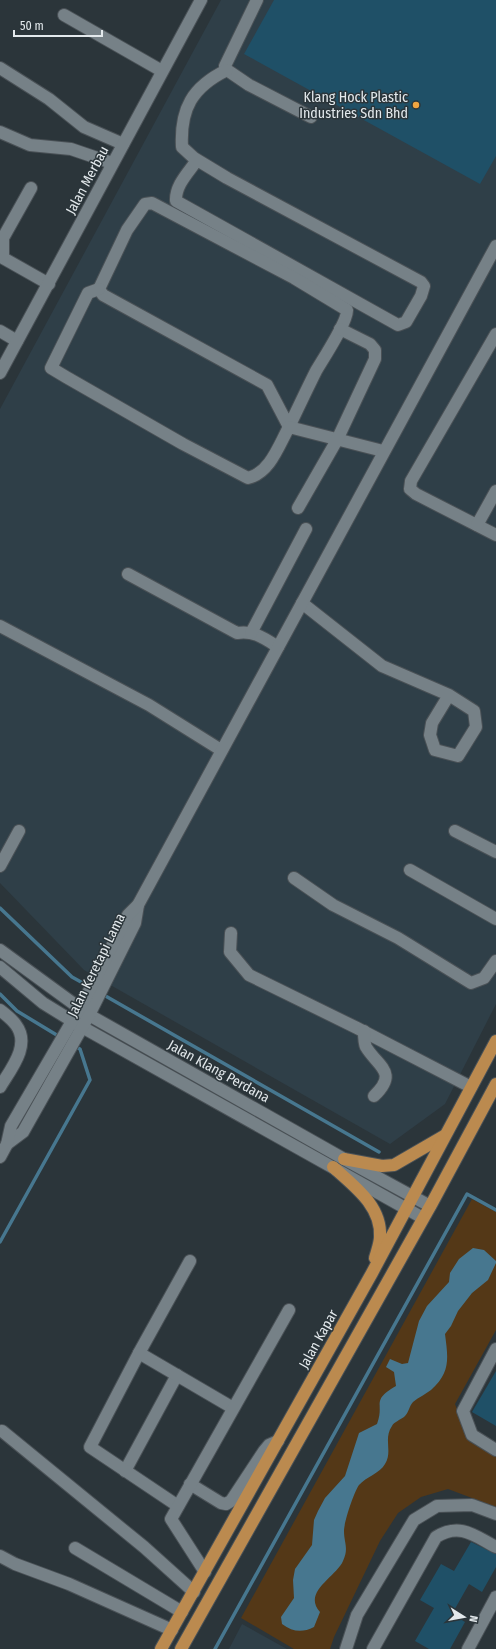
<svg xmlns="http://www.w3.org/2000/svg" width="496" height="1649" font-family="'Fira Sans Condensed',sans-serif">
  <rect width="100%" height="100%" fill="#2b353a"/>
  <g fill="#2f3f48">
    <path d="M 221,0 L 496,0 L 496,1004 L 445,1104 L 390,1144 L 84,970 L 0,883 L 0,409 Z"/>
    <path d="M 242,1624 L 287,1649 L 229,1649 Z"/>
  </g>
  <path fill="#543817" d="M 472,1199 L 496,1212 L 496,1330 L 455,1404 L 470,1442 L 496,1457 L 496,1507 L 448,1489 L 421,1497 L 398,1513 L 380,1541 L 334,1637 L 330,1649 L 294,1649 L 241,1618 Z"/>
  <path fill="#47778f" d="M 473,1248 L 484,1250 L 496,1261 L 496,1263 L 488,1280 L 472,1293 L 458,1311 L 451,1326 L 445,1334 C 448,1358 451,1372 431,1390 C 426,1394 419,1397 413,1402 C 409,1406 409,1413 404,1417 C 400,1420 394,1422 392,1426 C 383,1439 393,1451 385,1464 C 380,1473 366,1477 359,1485 C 354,1492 344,1522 344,1531 C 344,1543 349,1548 343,1561 C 336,1577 302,1592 320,1612 L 314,1627 C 302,1633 293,1632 282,1624 L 281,1617 L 294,1598 L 293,1580 L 295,1569 L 312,1545 L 314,1520 L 318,1511 L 325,1498 L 345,1476 L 359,1433 L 377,1424 C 385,1403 370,1401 396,1386 L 394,1372 L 386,1367 L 390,1359 L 402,1364 L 408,1363 L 419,1321 L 427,1306 L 449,1282 L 450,1273 L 459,1259 Z"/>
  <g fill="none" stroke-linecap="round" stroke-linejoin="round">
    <g stroke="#47778f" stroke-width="3.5">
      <path d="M 0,908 L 72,977 L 90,987"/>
      <path d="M 0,994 L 17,1011 L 60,1037"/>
      <path d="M 102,994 L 379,1152"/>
      <path d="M 0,1242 L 90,1080 L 80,1049 L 74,1046"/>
      <path d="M 215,1649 L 467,1194 L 496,1210"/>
    </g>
  </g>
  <g fill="#1f5067">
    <path d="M 274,0 L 496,0 L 496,156 L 480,184 L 244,54 Z"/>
    <path d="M 496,1371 L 496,1426 L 472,1412 Z"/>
    <path d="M 471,1542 L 496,1554 L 496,1567 L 482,1592 L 469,1584 L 452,1614 L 465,1622 L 450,1649 L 429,1649 L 415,1641 L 434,1608 L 420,1600 L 441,1564 L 454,1571 Z"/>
  </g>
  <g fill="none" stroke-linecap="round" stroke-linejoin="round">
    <g stroke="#4a5156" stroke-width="14">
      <g id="minor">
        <path d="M 257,0 L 225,66 L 227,70 L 249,85 L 311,117"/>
        <path d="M 64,15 L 162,71"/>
        <path d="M 0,68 L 49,99 L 84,127 L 123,144"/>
        <path d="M 0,132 L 30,145 L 71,149 L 112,163"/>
        <path d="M 197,160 C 189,172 175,185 176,201 L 398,325 L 406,322 L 421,296 L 424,286 L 421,282 L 227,178 L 194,158 L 182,147 C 180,109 192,87 227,70"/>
        <path d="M 31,188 L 3,238 L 3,258 L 49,284"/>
        <path d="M 152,203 L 294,278 L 347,310 C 348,321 323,359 316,371 C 307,389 298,408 289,427 L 267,385 L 103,295 L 99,289 L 127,230 L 145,204 Z"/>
        <path d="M 99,289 L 88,293 L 51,368 L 66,377 L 183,444 L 248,478 C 270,473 279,445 289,427 L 383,451"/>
        <path d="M 0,331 L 17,341"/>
        <path d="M 496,334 L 411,481 L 410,489 L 416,494 L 496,535"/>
        <path d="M 0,373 L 201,0"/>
        <path d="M 298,508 L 337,440 L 375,359 L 375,350 L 370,344 L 340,329"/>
        <path d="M 477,525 L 496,491"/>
        <path d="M 128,574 L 237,633 C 253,630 264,638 278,647"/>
        <path d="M 302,603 L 382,666 L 449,695 L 474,711 L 476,727 L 458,756 L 435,750 L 430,735 L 432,723 L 449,695"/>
        <path d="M 0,626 L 149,705 L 221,750"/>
        <path d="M 251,633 L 306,529"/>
        <path d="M 455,831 L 496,852"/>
        <path d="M 0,866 L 19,831"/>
        <path d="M 410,870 L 496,919"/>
        <path d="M 294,878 L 333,905 L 398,938 L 471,983 L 484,978 L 496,961"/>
        <path d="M 231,933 L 230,952 L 249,975 L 357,1028 L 471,1087"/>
        <path d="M 0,950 L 89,1015 L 344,1159 L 430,1206"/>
        <path d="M 0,967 L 43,1003 L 82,1027 L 423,1218"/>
        <path d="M 0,1010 C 5,1014 12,1019 16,1025 C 31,1045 11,1069 0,1087"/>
        <path d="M 364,1031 C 364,1036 364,1043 366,1047 C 378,1067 399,1072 374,1096"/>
        <path d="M 7,1144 L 23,1132 L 89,1015 L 135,923 L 138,905"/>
        <path d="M 0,1157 L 7,1144 L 11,1126 L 85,999 L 128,915 L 138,905 L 496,246"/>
        <path d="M 496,1349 L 463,1411 L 472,1435 L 496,1450"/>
        <path d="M 139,1353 L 190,1261"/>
        <path d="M 2,1431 L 144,1547 L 194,1592"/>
        <path d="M 125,1471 L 177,1375"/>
        <path d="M 190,1484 L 221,1503 L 226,1504 L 231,1501 L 264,1451 L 269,1445 L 278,1441"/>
        <path d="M 178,1506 L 90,1447 L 139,1353 L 233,1408"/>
        <path d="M 75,1548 L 182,1612"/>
        <path d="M 0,1556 L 15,1564 L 69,1584 L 172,1630"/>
        <path d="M 205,1572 L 171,1519 L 289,1310"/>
        <path d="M 346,1649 L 357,1615 L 414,1520 L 437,1506 L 472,1505 L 496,1514"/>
        <path d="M 373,1649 L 436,1537 C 460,1522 475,1536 496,1547"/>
        <path d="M 468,1649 L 496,1597"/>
      </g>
    </g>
    <g stroke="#4a5156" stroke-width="14">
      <g id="highway">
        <path d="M 344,1159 L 382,1166 L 394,1165 L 444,1136"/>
        <path d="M 333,1167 C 354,1186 382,1206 380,1237 C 380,1243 377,1251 375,1258"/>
        <path d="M 161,1649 L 372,1273 L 496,1041"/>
        <path d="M 181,1649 L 432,1203 L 496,1084"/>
      </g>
    </g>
    <use href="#minor" stroke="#768187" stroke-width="12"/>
    <use href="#highway" stroke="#bb8a4f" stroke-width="12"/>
  </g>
  <circle fill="#f2a541" stroke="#2b353a" stroke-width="1.5" cx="416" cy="105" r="4"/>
  <g text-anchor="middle" stroke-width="3" stroke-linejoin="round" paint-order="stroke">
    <g font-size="14" fill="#e3e9ec" stroke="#2b353a" text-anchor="end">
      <text x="408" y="102">Klang Hock Plastic<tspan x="408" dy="16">Industries Sdn Bhd</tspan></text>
    </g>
    <g font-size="14" fill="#e3e9ec" stroke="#2b353a">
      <text transform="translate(87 180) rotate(-62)" y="5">Jalan Merbau</text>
      <text transform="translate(96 965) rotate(-64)" y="5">Jalan Keretapi Lama</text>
      <text transform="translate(219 1071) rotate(29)" y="5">Jalan Klang Perdana</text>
      <text transform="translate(318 1339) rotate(-61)" y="5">Jalan Kapar</text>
    </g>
  </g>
  <g transform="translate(464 1617) rotate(101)" stroke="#2b353a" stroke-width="3" paint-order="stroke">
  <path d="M0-3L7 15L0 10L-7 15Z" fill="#e3e9ec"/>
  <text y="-6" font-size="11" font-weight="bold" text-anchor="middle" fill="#e3e9ec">N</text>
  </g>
  <path d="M14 30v6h88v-6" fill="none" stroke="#e3e9ec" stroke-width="2"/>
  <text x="20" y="30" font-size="12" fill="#e3e9ec" stroke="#2b353a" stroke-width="3" paint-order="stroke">50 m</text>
</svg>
